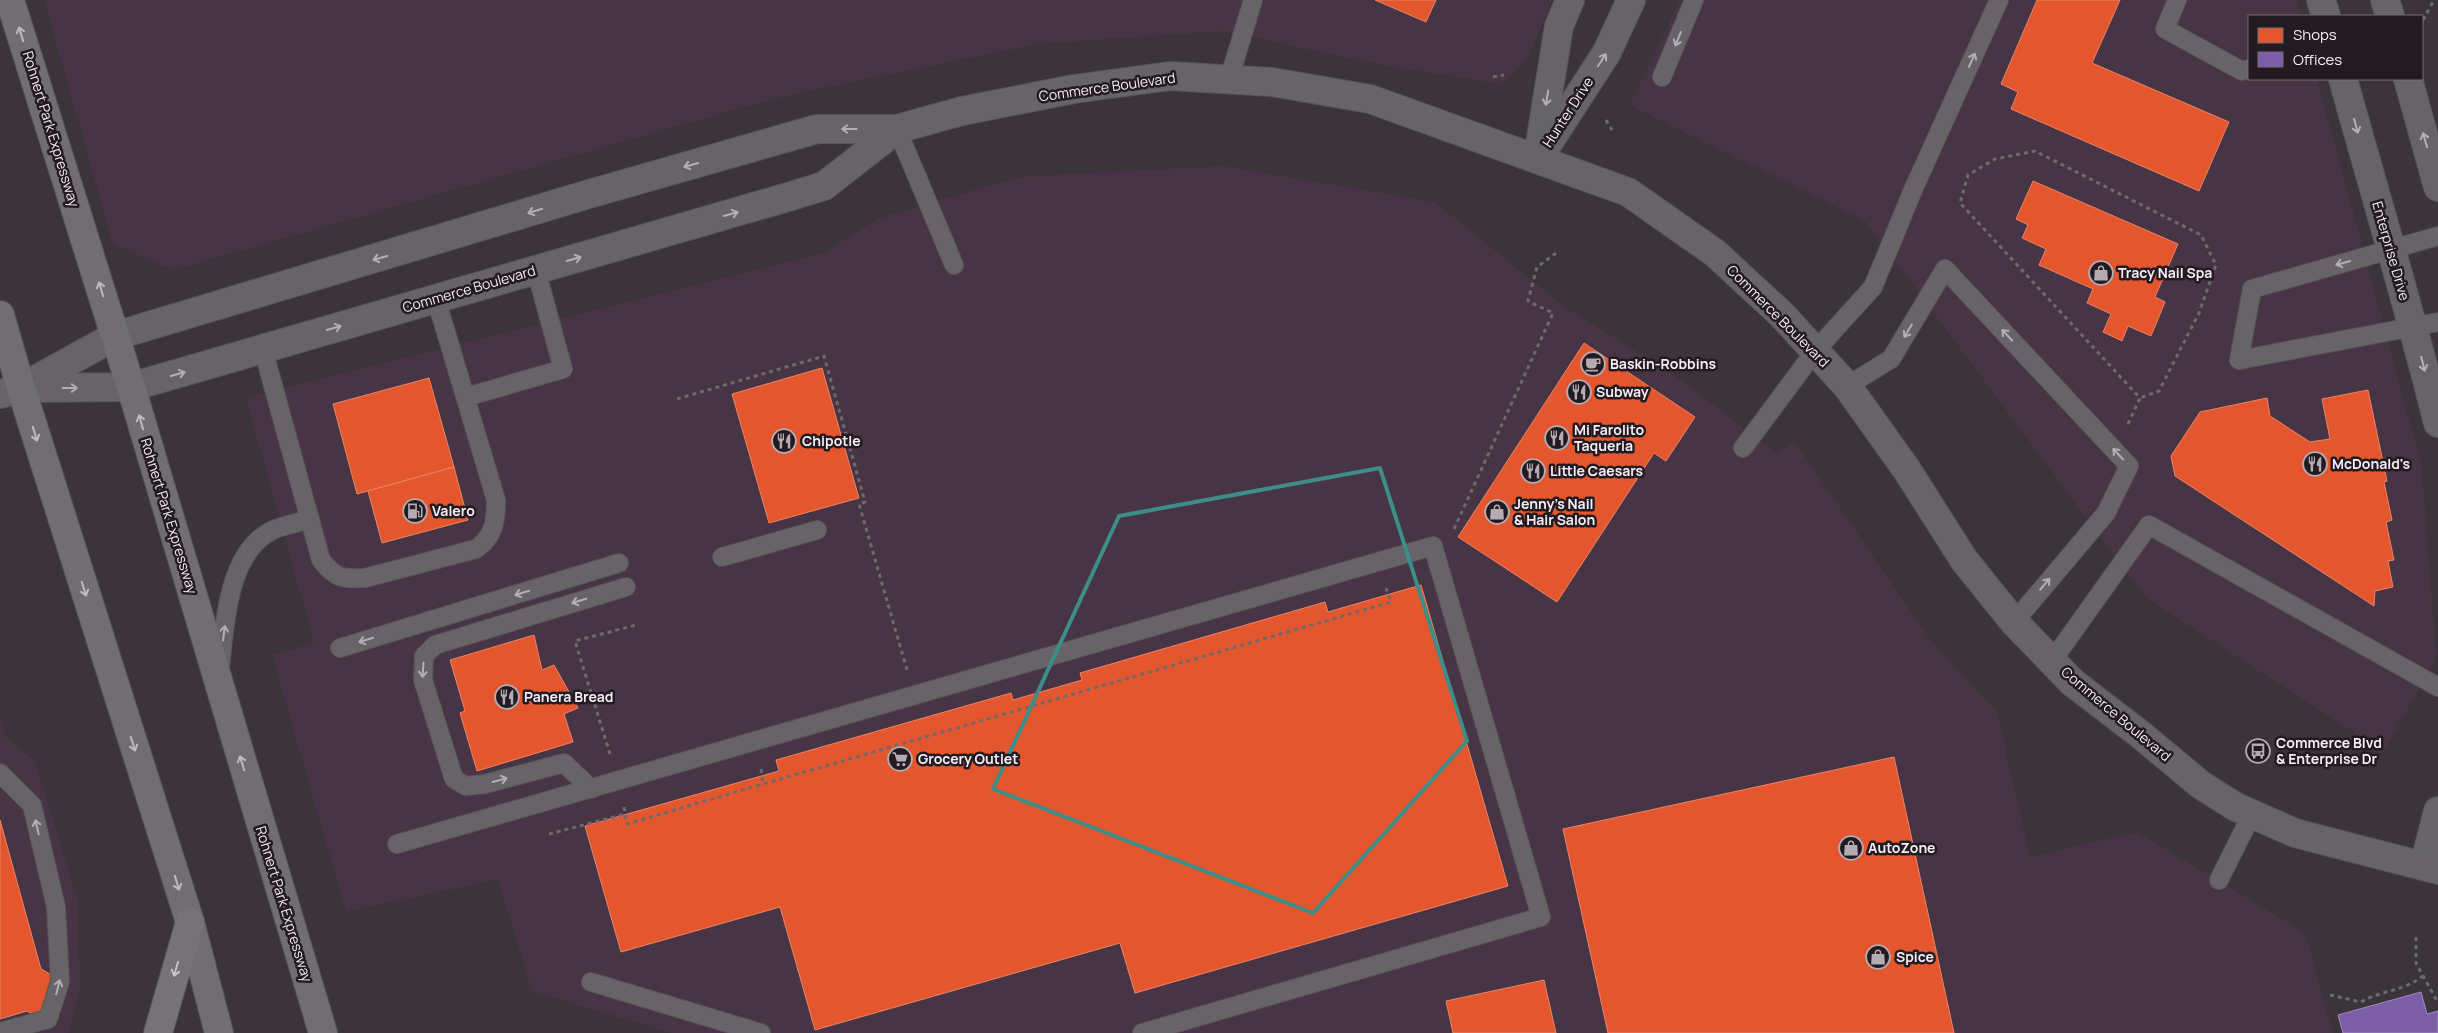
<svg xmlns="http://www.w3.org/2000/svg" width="2438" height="1033" font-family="Manrope,sans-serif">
  <rect width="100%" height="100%" fill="#3c343b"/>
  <g fill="#473545">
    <path d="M 44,0 L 1552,0 L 1528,57 L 1504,84 L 1387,66 L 1223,31 L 1036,44 L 776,98 L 173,270 L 113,244 Z"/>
    <path d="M 1680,0 L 2296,0 L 2301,16 L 2249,16 L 2249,79 L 2317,79 L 2422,467 L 2436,657 L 2384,752 L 2145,597 L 1866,222 L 1630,105 Z"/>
    <path d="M 1223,166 L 1435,202 L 1566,308 L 1673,374 L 1776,453 L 1795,442 L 1932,642 L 1997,712 L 2030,857 L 2137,832 L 2305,933 L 2333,1033 L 671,1033 L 532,991 L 498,879 L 346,912 L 272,655 L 314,643 L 246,398 L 822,254 L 877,219 L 1019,177 Z"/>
    <path d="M 0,718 L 6,738 L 35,761 L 78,901 L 80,987 L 68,1033 L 0,1033 Z"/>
  </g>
  <g fill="#e4572e" stroke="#e98469">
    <path d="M 1375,0 L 1436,0 L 1426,22 Z"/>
    <path d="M 2037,0 L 2120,0 L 2092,63 L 2229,122 L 2199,191 L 2011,109 L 2018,92 L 2001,84 Z"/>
    <path d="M 2033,181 L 2178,244 L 2155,297 L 2165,302 L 2151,336 L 2128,326 L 2122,341 L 2103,332 L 2111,314 L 2087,303 L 2093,289 L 2039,265 L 2046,249 L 2022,238 L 2028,225 L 2016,219 Z"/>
    <path d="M 1584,343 L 1695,417 L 1666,461 L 1654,453 L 1557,602 L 1458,537 Z"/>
    <path d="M 822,368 L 859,498 L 769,523 L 732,394 Z"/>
    <path d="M 429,378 L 454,467 L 357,494 L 333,404 Z"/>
    <path d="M 2368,390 L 2387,481 L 2384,482 L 2392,520 L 2386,522 L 2394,560 L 2388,561 L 2393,587 L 2375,591 L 2374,606 L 2175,476 L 2171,456 L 2200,412 L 2267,398 L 2270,416 L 2310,442 L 2330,439 L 2322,399 Z"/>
    <path d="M 454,467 L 468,520 L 382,543 L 368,491 Z"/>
    <path d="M 1421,585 L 1508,886 L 1135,993 L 1120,943 L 815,1030 L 780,907 L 621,952 L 585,826 L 779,771 L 776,760 L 1011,693 L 1013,700 L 1082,680 L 1080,673 L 1325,602 L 1328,612 Z"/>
    <path d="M 534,635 L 542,670 L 554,665 L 578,708 L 564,714 L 573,742 L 477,771 L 460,713 L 465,711 L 450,660 Z"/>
    <path d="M 1894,757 L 1954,1033 L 1608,1033 L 1563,829 Z"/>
    <path d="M 0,820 L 41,969 L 57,978 L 37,1017 L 27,1011 L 0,1019 Z"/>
    <path d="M 1544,980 L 1556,1033 L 1453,1033 L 1446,1001 Z"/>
  </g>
  <path fill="#7b5ea7" stroke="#a089be" d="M 2421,992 L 2427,1014 L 2438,1011 L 2438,1033 L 2343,1033 L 2338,1015 Z"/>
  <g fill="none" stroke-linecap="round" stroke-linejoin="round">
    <g stroke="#595258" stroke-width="20">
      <g id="service">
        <path d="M 2177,0 L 2165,29 L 2242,71 L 2249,69"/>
        <path d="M 1662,77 L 1694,0"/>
        <path d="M 1229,79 L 1253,0"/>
        <path d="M 897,129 L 954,265"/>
        <path d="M 2438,236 L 2252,289 L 2239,360 L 2438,322"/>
        <path d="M 263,349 L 321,560 C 336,579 342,579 365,578 L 476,549 C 494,536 496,522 496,500 L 436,299"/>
        <path d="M 1847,386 L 1891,359 L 1945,269 L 2129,466 L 2106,513 L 2014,622"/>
        <path d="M 466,397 L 563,369 L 536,270"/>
        <path d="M 1743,448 L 1815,351 L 1873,287 L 1913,190 L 1999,0"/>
        <path d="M 722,557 L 817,530"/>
        <path d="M 340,648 L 619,563"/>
        <path d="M 2052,661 L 2149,525 L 2438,687"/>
        <path d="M 220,668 C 225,625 227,552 273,530 C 284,525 298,523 310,519"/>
        <path d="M 0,773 L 32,805 L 56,907 L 60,982 L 48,1019 L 0,1032"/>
        <path d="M 591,789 L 564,763 L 485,784 L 466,786 L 454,779 L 423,680 L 424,656 L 435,645 L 626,587"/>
        <path d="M 397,844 L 1433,546 L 1541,917 L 1142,1033"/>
        <path d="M 2219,880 L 2252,814"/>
        <path d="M 591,982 L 761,1033"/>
      </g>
    </g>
    <g stroke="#595258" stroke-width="30">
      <g id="minor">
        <path d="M 2321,0 L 2326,16"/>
        <path d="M 2385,0 L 2390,16"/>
        <path d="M 2343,79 C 2375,194 2409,307 2438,423"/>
        <path d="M 2408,79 L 2438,187"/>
        <path d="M 1539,150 L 1559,26 L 1570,0"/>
        <path d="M 1538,159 L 1607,52 L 1631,0"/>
        <path d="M 2424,866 L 2438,811"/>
      </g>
    </g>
    <g stroke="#595258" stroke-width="30">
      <g id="tertiary">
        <path d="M 25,388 L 131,387 L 788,197 L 824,186 L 897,129"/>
        <path d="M 0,394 L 21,388 L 115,336 L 589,194 L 817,129 L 897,129 L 962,111 L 1074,89 L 1170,76 L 1272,82 L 1370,99 L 1628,192 L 1715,253 L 1782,315 L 1847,386 L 1907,470 L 1964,560 L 2014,622 L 2072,682 L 2141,735 L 2201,785 L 2236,807 L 2295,833 L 2438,870"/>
      </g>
    </g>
    <g stroke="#595258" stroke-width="30">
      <g id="secondary">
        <path d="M 10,0 L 131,387 L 323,1033"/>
        <path d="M 0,315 L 21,388 L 190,922 L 219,1033"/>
      </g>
    </g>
    <g stroke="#595258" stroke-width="30">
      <path id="motorway" d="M 158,1033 L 190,922"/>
    </g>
    <g stroke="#6d6a6e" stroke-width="3" stroke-dasharray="4 4" stroke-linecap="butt">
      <path d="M 2423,20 L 2434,0"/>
      <path d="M 1493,77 L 1504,75"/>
      <path d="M 1606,120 L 1613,132"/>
      <path d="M 677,399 L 824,356 L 865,502 L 859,504 L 907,670"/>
      <path d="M 2128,424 L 2140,398 L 1960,203 L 1968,175 L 1995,159 L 2035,151 L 2201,235 L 2216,265 L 2199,313 L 2159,391 L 2140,398"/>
      <path d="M 1454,529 L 1553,313 L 1528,301 L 1537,267 L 1559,251"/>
      <path d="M 610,754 L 575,641 L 636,625"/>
      <path d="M 761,769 L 763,784 L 1391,602 L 1386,588"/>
      <path d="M 624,807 L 627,824 L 763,784"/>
      <path d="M 549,834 L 625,814"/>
      <path d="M 2416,937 L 2416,963 L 2438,1003"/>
      <path d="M 2330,995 L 2361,1002 C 2384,989 2402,992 2423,976"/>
    </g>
    <use href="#service" stroke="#666467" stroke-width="18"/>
    <use href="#minor" stroke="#666467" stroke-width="28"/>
    <use href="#tertiary" stroke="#666467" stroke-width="28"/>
    <use href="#secondary" stroke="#706e72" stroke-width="28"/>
    <use href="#motorway" stroke="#767277" stroke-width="28"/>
  </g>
  <defs><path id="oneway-shaft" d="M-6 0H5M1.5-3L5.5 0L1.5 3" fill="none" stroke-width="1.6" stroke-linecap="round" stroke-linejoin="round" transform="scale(1.25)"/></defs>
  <g stroke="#c0bac0">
    <use href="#oneway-shaft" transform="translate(21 34) rotate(-107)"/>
    <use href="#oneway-shaft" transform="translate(101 289) rotate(-107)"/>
    <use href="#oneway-shaft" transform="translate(141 422) rotate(-106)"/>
    <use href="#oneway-shaft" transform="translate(35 434) rotate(73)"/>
    <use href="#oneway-shaft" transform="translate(84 589) rotate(72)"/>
    <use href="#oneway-shaft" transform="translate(133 744) rotate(72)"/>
    <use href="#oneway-shaft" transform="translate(242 763) rotate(-107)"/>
    <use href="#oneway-shaft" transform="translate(177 883) rotate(73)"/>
  </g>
  <g stroke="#b5afb5">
    <use href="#oneway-shaft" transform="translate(1678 39) rotate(112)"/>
    <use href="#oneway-shaft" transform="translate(1602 60) rotate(-57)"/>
    <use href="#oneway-shaft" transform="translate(1972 60) rotate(-66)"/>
    <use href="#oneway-shaft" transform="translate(1547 98) rotate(99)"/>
    <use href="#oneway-shaft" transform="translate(2356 126) rotate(75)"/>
    <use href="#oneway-shaft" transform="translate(849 129) rotate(-180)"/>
    <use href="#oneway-shaft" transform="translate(2425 140) rotate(-106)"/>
    <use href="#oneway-shaft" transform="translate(691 165) rotate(164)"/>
    <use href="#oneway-shaft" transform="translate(535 211) rotate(163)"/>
    <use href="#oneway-shaft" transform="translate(731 214) rotate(-16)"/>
    <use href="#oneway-shaft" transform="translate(380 258) rotate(164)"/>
    <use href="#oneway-shaft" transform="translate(574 259) rotate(-16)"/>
    <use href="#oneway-shaft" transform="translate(2343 263) rotate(164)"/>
    <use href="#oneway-shaft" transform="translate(334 328) rotate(-16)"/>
    <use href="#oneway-shaft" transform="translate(1908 331) rotate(121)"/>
    <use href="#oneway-shaft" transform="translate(2007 335) rotate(-133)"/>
    <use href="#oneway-shaft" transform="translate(2423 364) rotate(76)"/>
    <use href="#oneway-shaft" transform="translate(178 374) rotate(-16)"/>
    <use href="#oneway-shaft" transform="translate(70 388)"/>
    <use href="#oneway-shaft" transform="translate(2118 454) rotate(-133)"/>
    <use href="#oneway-shaft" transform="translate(2045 584) rotate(-50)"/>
    <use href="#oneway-shaft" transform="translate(522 593) rotate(163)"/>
    <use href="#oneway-shaft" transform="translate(579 601) rotate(163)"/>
    <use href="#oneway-shaft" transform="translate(224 633) rotate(-83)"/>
    <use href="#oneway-shaft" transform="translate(366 640) rotate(163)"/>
    <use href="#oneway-shaft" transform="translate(423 670) rotate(94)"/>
    <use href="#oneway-shaft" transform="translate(500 780) rotate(-15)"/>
    <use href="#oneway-shaft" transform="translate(37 827) rotate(-103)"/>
    <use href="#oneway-shaft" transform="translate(58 987) rotate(-76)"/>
  </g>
  <use stroke="#c9c1c8" href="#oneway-shaft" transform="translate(176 969) rotate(106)"/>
  <path fill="none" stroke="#3d8e89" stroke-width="4" stroke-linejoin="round" d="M 1380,468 L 1467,741 L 1313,913 L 993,789 L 1119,516 Z"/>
  <defs>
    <g id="shop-ring" transform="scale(1.25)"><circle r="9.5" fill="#221b21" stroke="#b5acb3" stroke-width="1.5"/><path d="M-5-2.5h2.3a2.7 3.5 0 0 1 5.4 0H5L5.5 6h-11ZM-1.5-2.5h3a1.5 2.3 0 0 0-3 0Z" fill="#b5acb3"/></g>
    <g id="cafe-ring" transform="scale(1.25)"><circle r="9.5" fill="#221b21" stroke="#b5acb3" stroke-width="1.5"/><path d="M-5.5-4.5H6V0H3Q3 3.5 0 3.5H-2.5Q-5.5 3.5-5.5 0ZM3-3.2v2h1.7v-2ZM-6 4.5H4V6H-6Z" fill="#b5acb3"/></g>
    <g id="restaurant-ring" transform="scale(1.25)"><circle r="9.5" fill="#221b21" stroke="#b5acb3" stroke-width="1.5"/><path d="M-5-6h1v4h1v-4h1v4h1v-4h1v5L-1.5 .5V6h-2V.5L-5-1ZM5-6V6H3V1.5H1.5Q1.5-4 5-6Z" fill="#b5acb3"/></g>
    <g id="fuel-ring" transform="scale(1.25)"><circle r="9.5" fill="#221b21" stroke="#b5acb3" stroke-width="1.5"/><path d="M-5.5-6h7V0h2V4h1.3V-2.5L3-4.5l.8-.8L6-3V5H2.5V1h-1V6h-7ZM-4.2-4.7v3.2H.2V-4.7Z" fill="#b5acb3"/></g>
    <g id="bus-ring" transform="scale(1.25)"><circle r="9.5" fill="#221b21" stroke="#b5acb3" stroke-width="1.5"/><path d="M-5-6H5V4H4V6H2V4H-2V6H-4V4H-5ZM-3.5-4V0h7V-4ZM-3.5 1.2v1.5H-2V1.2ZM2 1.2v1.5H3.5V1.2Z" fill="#b5acb3"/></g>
    <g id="supermarket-ring" transform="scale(1.25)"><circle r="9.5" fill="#221b21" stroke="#b5acb3" stroke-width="1.5"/><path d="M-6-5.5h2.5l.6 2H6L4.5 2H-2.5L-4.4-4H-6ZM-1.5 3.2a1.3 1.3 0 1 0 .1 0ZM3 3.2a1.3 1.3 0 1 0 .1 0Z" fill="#b5acb3"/></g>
  </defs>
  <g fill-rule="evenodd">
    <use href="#shop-ring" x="2101" y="273"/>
    <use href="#cafe-ring" x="1593" y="364"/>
    <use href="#restaurant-ring" x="1579" y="392"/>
    <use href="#restaurant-ring" x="1557" y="438"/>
    <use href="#restaurant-ring" x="784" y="441"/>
    <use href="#restaurant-ring" x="2315" y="464"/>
    <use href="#restaurant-ring" x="1533" y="471"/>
    <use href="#fuel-ring" x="415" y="511"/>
    <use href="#shop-ring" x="1497" y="512"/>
    <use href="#restaurant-ring" x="507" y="697"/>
    <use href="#bus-ring" x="2258" y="751"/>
    <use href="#supermarket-ring" x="900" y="759"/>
    <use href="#shop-ring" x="1851" y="848"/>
    <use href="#shop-ring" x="1878" y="957"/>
  </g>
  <g text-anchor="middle" stroke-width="5" stroke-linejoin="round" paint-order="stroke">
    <g font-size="14" fill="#f6ecf4" stroke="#221b21">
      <text transform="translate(1107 87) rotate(-8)" y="5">Commerce Boulevard</text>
      <text transform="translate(1568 112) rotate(-57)" y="5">Hunter Drive</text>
      <text transform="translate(51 129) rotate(73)" y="5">Rohnert Park Expressway</text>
      <text transform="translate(2391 251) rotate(74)" y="5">Enterprise Drive</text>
      <text transform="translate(469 289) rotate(-16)" y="5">Commerce Boulevard</text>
      <text transform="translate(1778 316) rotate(45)" y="5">Commerce Boulevard</text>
      <text transform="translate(169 516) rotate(73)" y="5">Rohnert Park Expressway</text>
      <text transform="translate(2116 714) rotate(40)" y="5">Commerce Boulevard</text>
      <text transform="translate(284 904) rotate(73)" y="5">Rohnert Park Expressway</text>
    </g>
    <g font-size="14" font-weight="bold" fill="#f6ecf4" stroke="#221b21" text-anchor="start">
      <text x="2118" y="278">Tracy Nail Spa</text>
      <text x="1610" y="369">Baskin-Robbins</text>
      <text x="1596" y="397">Subway</text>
      <text x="1574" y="435">Mi Farolito<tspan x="1574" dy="16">Taqueria</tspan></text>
      <text x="802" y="446">Chipotle</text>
      <text x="2332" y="469">McDonald's</text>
      <text x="1550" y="476">Little Caesars</text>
      <text x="1514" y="509">Jenny's Nail<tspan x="1514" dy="16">&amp; Hair Salon</tspan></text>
      <text x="432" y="516">Valero</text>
      <text x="524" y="702">Panera Bread</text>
      <text x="2276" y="748">Commerce Blvd<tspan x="2276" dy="16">&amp; Enterprise Dr</tspan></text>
      <text x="918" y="764">Grocery Outlet</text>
      <text x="1868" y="853">AutoZone</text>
      <text x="1896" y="962">Spice</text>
    </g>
  </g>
  <rect x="2248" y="15" width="175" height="65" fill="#221b21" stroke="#776f75"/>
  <rect x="2258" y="28" width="25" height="15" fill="#e4572e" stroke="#776f75"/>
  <text x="2293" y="40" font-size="15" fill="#f6ecf4">Shops</text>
  <rect x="2258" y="52" width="25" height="15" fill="#7b5ea7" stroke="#776f75"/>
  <text x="2293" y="65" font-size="15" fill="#f6ecf4">Offices</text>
</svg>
